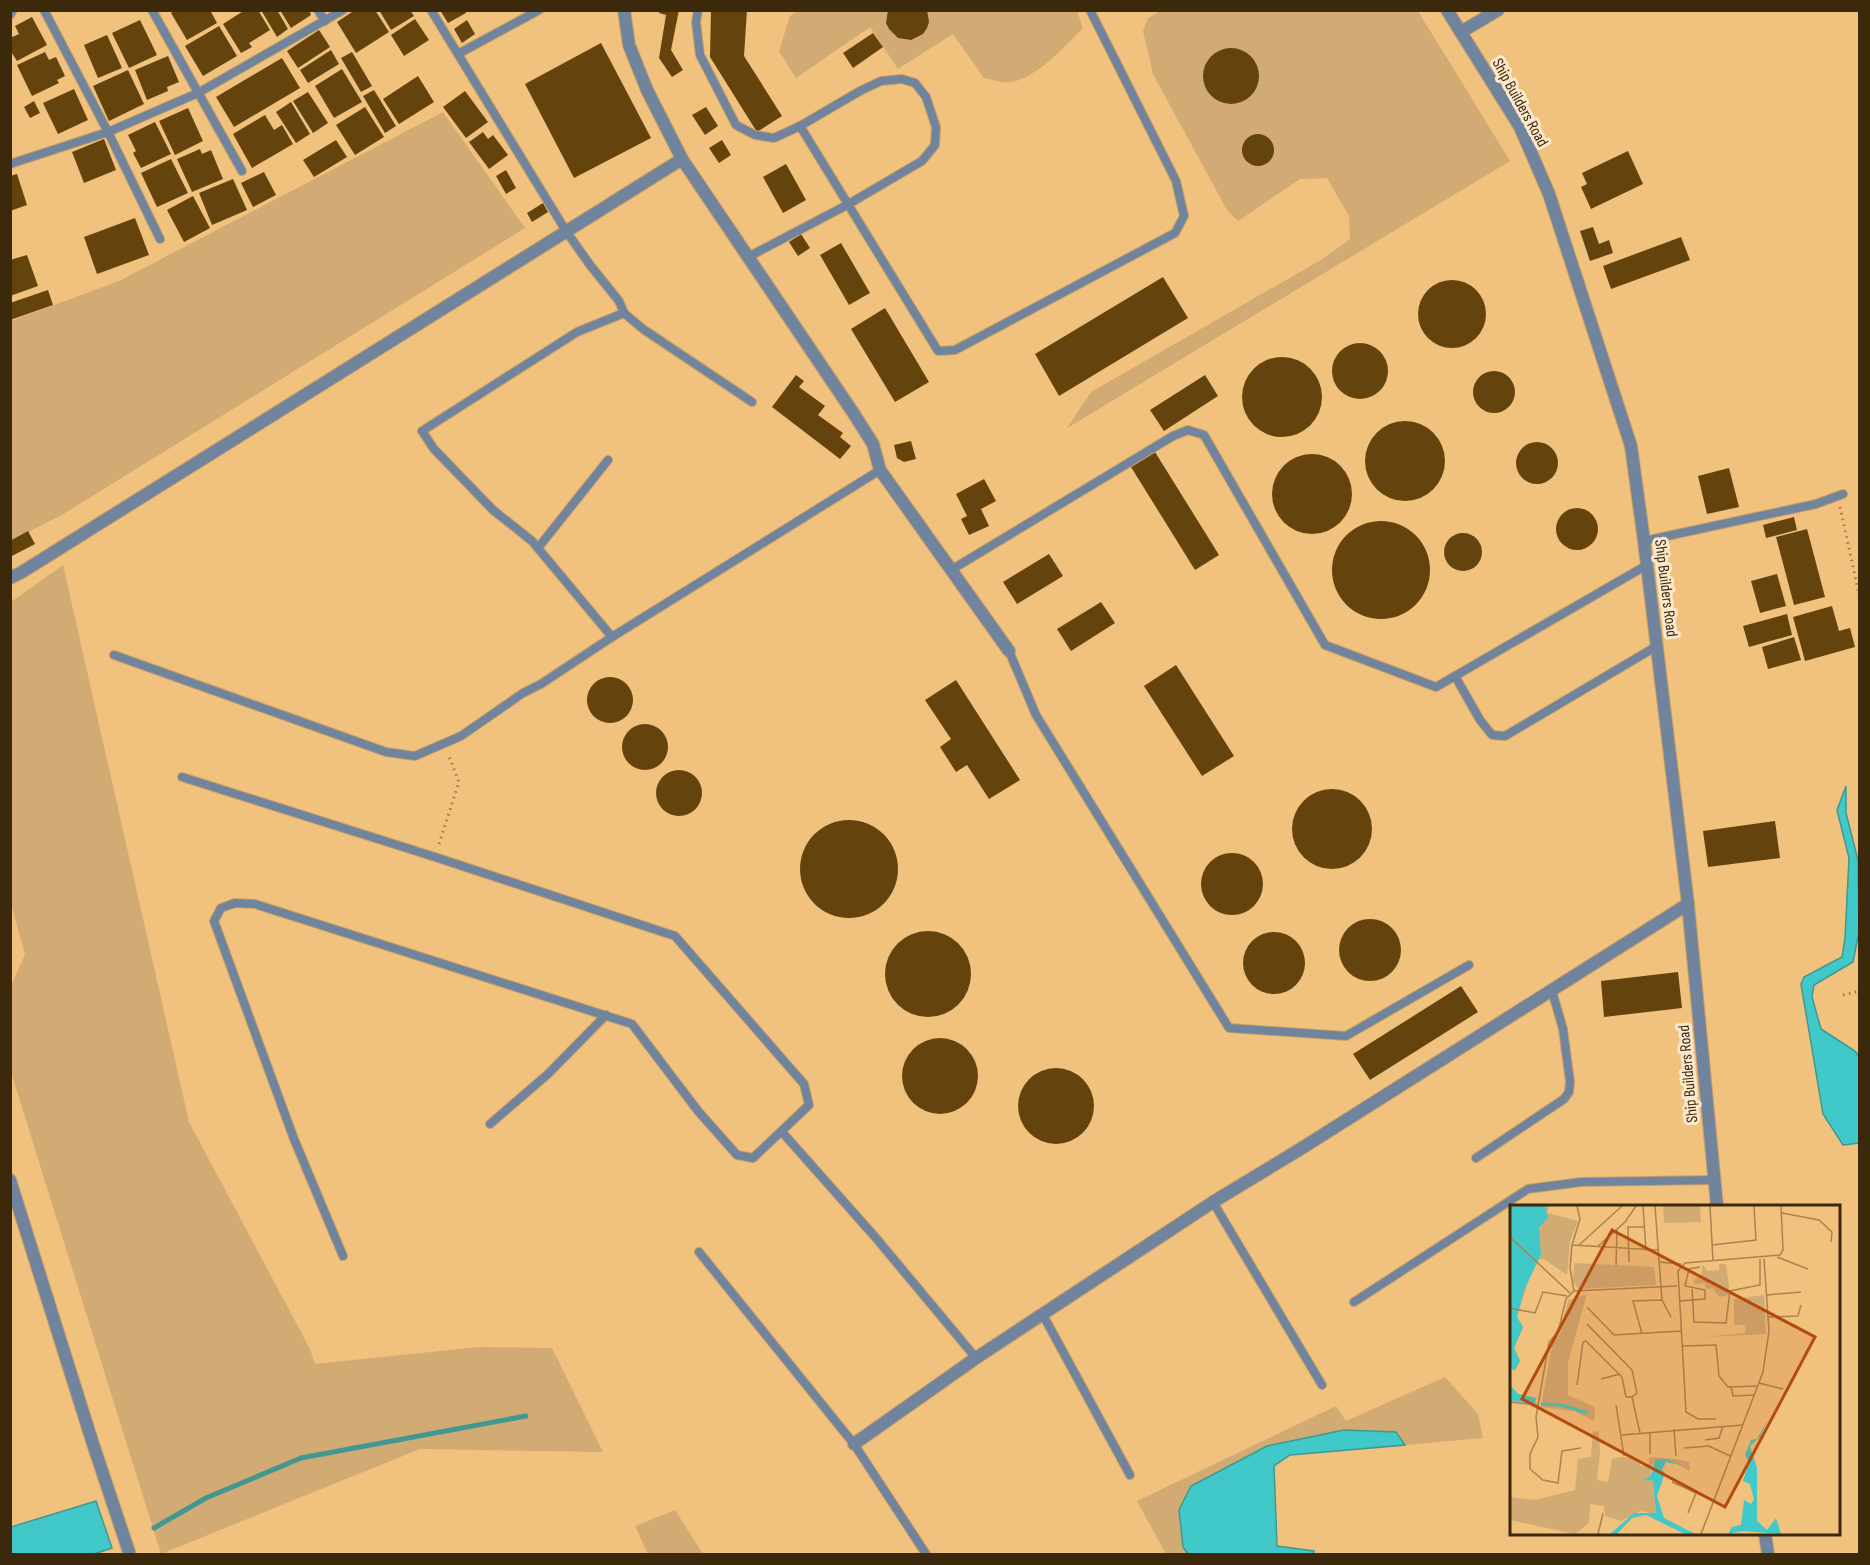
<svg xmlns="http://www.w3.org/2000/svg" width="1870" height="1565" font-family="'Sofia Sans Condensed',sans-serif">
  <rect width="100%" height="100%" fill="#f1c17e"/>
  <g fill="#d2aa74">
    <path d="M 1162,10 L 1418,11 L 1510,161 L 1067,428 L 1091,392 L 1321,260 L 1350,239 L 1349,216 L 1327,178 L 1300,179 L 1238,221 L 1227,210 L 1153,74 L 1143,31 L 1148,18 Z"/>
    <path d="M 797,11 L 1077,11 L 1083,28 C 1064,47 1039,76 1012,82 C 1004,84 992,79 984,78 L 953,34 L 898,69 L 870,27 L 796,78 L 779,51 L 790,16 Z"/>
    <path d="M 443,112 L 525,228 L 65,513 L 11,541 L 11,321 L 119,281 Z"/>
    <path d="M 63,565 L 189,1122 L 310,1349 L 315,1364 L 479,1347 L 552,1348 L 603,1452 L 420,1449 L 161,1554 L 11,1072 L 11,986 L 25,954 L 10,901 L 11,602 Z"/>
    <path d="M 1445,1377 L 1478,1414 L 1483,1438 L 1405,1445 L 1396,1432 L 1344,1430 L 1267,1446 L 1191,1486 L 1183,1546 L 1188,1554 L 1166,1554 L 1137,1501 L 1336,1406 L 1346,1421 Z"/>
    <path d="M 675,1510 L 703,1554 L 648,1554 L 635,1526 Z"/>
  </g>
  <g fill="#41c8c8" stroke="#409890" stroke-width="1.5">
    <path d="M 1846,786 L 1846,813 L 1858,860 L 1859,932 L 1853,962 L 1814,985 L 1812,997 L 1821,1029 L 1855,1051 L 1859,1056 L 1859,1143 L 1843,1145 L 1823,1114 L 1801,984 L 1804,977 L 1842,957 L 1845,938 L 1849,858 L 1837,810 Z"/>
    <path d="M 1344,1430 L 1396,1432 L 1405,1445 L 1290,1455 L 1274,1466 L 1277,1546 L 1314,1551 L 1314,1554 L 1188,1554 L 1183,1547 L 1179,1510 L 1191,1486 L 1267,1446 Z"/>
    <path d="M 96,1501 L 112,1548 L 94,1554 L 11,1554 L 11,1527 Z"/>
  </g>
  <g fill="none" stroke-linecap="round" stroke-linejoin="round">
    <path stroke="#409890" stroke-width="5" d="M 154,1528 L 206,1498 L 301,1458 L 526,1416"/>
  </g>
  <g fill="#64440c">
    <path d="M 175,10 L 210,10 L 217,23 L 187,40 L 171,13 Z"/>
    <path d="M 245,10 L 258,10 L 270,30 L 249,43 L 252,47 L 241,53 L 223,24 Z"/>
    <path d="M 261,10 L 277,10 L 288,29 L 277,37 Z"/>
    <path d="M 280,10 L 309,10 L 311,15 L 291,28 Z"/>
    <path d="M 355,10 L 375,10 L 389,32 L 356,53 L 337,22 Z"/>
    <path d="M 379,10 L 410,10 L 414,16 L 391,30 Z"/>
    <path d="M 440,10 L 465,10 L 466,13 L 448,23 Z"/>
    <path d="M 659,10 L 679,10 L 671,50 L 683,70 L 672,77 L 659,58 L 666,15 L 659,13 Z"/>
    <path d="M 711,10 L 747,10 L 744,56 L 782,116 L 757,132 L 710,57 Z"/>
    <path d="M 888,10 L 927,10 L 929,22 L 927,28 L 923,34 L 911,40 L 898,38 L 889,29 L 886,23 Z"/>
    <path d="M 32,17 L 47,45 L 17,61 L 10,50 L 10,38 L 19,34 L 15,26 Z"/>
    <path d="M 415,19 L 429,40 L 404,56 L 391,35 Z"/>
    <path d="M 140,20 L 157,55 L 129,68 L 112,33 Z"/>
    <path d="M 467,20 L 475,34 L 462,43 L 454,29 Z"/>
    <path d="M 219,26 L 237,56 L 203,76 L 185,46 Z"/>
    <path d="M 319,30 L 330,47 L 298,68 L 287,51 Z"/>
    <path d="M 873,33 L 883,47 L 853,68 L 843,53 Z"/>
    <path d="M 107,35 L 122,68 L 98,78 L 84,45 Z"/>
    <path d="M 601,43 L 651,138 L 574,178 L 525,84 Z"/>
    <circle cx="1231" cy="76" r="28"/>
    <path d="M 331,50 L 339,64 L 308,83 L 300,70 Z"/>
    <path d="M 45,52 L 49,60 L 56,57 L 65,76 L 57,80 L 59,83 L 32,96 L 17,65 Z"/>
    <path d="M 352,52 L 372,86 L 361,92 L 341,58 Z"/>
    <path d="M 168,56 L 179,82 L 167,87 L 168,91 L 147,100 L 135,70 Z"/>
    <path d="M 282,58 L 300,88 L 234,127 L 216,97 Z"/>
    <path d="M 342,69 L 362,102 L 334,118 L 315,86 Z"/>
    <path d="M 128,70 L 144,104 L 109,121 L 93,86 Z"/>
    <path d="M 418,76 L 434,102 L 399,124 L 383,99 Z"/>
    <path d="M 74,89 L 88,120 L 58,134 L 43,103 Z"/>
    <path d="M 374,90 L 396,126 L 385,133 L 363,96 Z"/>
    <path d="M 465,91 L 488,122 L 466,138 L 443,107 Z"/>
    <path d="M 308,92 L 328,123 L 313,133 L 293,101 Z"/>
    <path d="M 34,101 L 40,113 L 30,118 L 24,107 Z"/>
    <path d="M 291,102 L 310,134 L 296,143 L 276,112 Z"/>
    <path d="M 365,107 L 384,137 L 355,155 L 336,125 Z"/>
    <path d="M 706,107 L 718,126 L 705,135 L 692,115 Z"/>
    <path d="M 188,108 L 203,141 L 175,155 L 159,121 Z"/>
    <path d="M 265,115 L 274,130 L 282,125 L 293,144 L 252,168 L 233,134 Z"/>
    <path d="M 155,122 L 171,154 L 141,168 L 133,153 L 136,151 L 128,135 Z"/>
    <path d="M 483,132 L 488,139 L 493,135 L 508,155 L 489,169 L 469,142 Z"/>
    <circle cx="1258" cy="150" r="16"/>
    <path d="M 104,139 L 116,170 L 84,183 L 72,152 Z"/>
    <path d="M 336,140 L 347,157 L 314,177 L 303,160 Z"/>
    <path d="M 722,140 L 731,155 L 719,163 L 709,148 Z"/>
    <path d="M 200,149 L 202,154 L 211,150 L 223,179 L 192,192 L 177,159 Z"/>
    <path d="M 1628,151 L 1643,184 L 1591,209 L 1581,187 L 1587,184 L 1582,173 Z"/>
    <path d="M 171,159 L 188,193 L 157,207 L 141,173 Z"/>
    <path d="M 786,164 L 806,200 L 783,213 L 763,177 Z"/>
    <path d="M 506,170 L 516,188 L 506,194 L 496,176 Z"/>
    <path d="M 264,172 L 276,195 L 253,207 L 241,183 Z"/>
    <path d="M 17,174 L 27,205 L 10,211 L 10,176 Z"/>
    <path d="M 233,179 L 247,210 L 212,225 L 199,193 Z"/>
    <path d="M 193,196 L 210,228 L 184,242 L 167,210 Z"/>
    <path d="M 543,203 L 548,212 L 532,222 L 527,213 Z"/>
    <path d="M 135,218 L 149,255 L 97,274 L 84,237 Z"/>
    <path d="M 1593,227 L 1599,244 L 1609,240 L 1613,253 L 1590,261 L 1580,231 Z"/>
    <path d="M 801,234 L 810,248 L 798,256 L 789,242 Z"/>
    <path d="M 1681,237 L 1690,260 L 1611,289 L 1603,266 Z"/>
    <path d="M 841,243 L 870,293 L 849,305 L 820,255 Z"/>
    <path d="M 27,255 L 38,286 L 10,296 L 10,260 Z"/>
    <path d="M 1163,277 L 1188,318 L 1059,396 L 1035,354 Z"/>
    <circle cx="1452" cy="314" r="34"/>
    <path d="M 48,290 L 53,305 L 10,320 L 10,303 Z"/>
    <path d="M 885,308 L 929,382 L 895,402 L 851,329 Z"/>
    <circle cx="1360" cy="371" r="28"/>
    <circle cx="1282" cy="397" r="40"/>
    <circle cx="1494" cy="392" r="21"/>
    <path d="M 796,375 L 804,381 L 799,387 L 825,406 L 818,415 L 843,433 L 840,437 L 851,446 L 840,459 L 772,407 Z"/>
    <path d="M 1205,375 L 1218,396 L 1164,431 L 1150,410 Z"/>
    <circle cx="1405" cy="461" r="40"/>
    <path d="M 911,441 L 916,459 L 904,462 L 897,458 L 894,445 Z"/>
    <circle cx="1537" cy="463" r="21"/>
    <path d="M 1155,452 L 1219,555 L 1195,570 L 1131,467 Z"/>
    <circle cx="1312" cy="494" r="40"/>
    <path d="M 1729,468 L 1739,507 L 1707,514 L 1698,476 Z"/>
    <path d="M 984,479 L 996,501 L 981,509 L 989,526 L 969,535 L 961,519 L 967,516 L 956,494 Z"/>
    <circle cx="1577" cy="529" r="21"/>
    <path d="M 1794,517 L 1797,530 L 1766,538 L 1763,525 Z"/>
    <circle cx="1381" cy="570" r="49"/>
    <path d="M 1807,529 L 1825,597 L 1794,605 L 1776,537 Z"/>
    <path d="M 28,531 L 35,544 L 10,557 L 10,541 Z"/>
    <circle cx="1463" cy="552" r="19"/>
    <path d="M 1049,554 L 1063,576 L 1017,604 L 1003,582 Z"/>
    <path d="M 1777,574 L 1786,606 L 1760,613 L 1751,581 Z"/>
    <path d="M 1101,602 L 1115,623 L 1071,651 L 1057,629 Z"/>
    <path d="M 1832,606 L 1839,631 L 1850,628 L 1855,647 L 1805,661 L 1793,617 Z"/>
    <path d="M 1787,614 L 1792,635 L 1749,647 L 1743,626 Z"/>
    <path d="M 1794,637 L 1801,660 L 1768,669 L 1762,647 Z"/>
    <path d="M 1176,665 L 1234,756 L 1202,776 L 1144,686 Z"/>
    <circle cx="610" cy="700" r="23"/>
    <path d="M 956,680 L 1020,780 L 989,799 L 967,765 L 956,772 L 940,747 L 951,739 L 925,700 Z"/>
    <circle cx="645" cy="747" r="23"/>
    <circle cx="679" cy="793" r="23"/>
    <circle cx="1332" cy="829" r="40"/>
    <circle cx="849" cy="869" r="49"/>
    <path d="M 1775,821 L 1780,858 L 1708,867 L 1703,831 Z"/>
    <circle cx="1232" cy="884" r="31"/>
    <circle cx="1370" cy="950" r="31"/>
    <circle cx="928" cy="974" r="43"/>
    <circle cx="1274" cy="963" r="31"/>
    <path d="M 1678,972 L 1682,1008 L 1604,1017 L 1601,981 Z"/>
    <path d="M 1461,986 L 1478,1012 L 1370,1080 L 1353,1054 Z"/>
    <circle cx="940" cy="1076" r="38"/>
    <circle cx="1056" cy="1106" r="38"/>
  </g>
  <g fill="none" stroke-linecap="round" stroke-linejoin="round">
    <g stroke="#c9a065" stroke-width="10">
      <g id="lane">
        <path d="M 44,10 L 108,132 L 160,239"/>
        <path d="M 152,10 L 242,171"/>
        <path d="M 318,10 L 325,21"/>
        <path d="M 431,10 L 566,231 L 590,265 L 619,301 L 624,313 L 643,329 L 752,402"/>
        <path d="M 698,10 L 696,22 L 700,55 L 736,125 L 755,135 L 774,138 L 800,126 L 860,91 L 881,81 L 902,79 L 915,83 L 926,97 L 936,127 L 935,145 L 922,161 L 847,205 L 748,257"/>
        <path d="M 10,15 L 13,10"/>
        <path d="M 458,54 L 539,10"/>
        <path d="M 800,126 L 938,351 L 955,350 L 1175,233 L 1184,216 L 1176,181 L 1090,10"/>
        <path d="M 10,164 L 108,132 L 198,93 L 343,10"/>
        <path d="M 1644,541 L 1816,504 L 1843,494"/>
        <path d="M 538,548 L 608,460"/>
        <path d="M 951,570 L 1173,436 L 1188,430 L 1204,435 L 1325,645 L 1436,687 L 1647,565"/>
        <path d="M 612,637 L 532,541 L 493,510 L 434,449 L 422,431 L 577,332 L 624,313"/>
        <path d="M 1009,651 L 1036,715 L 1229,1028 L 1346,1036 L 1469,965"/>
        <path d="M 114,655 L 386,752 L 415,756 L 461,736 L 523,693 L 541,684 L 612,637 L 880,470"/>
        <path d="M 1455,676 L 1480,720 L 1492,735 L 1505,736 L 1657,646"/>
        <path d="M 182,777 L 435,857 L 675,936 L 804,1084 L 809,1105 L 753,1158 L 737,1155 L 698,1111 L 632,1024 L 255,904 L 235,903 L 221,908 L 214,921 L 294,1139 L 343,1256"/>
        <path d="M 490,1124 L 548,1074 L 606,1015"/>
        <path d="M 782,1132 L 876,1238 L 976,1358"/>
        <path d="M 1476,1158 L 1564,1099 L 1569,1092 L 1570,1082 L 1563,1029 L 1552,991"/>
        <path d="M 1213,1202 L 1322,1385"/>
        <path d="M 699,1252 L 854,1444 L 926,1554"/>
        <path d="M 1354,1302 L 1528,1189 L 1581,1182 L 1713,1180"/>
        <path d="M 1043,1315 L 1130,1475"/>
      </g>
    </g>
    <g stroke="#c9a065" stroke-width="14">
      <g id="street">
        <path d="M 624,10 L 629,45 L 647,90 L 682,159 L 854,414 L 873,444 L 880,470 L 1009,651"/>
        <path d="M 1447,10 L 1520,127 L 1549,194 L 1631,446 L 1644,541 L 1688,904 L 1717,1206"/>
        <path d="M 1461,32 L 1498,10"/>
        <path d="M 10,578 L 22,572 L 682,159"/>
        <path d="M 10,1180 L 93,1444 L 129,1552"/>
        <path d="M 854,1444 L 976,1358 L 1213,1202 L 1302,1148 L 1688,904"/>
        <path d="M 1765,1534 L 1768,1554"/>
      </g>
    </g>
    <g stroke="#9e7b4a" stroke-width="3" stroke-dasharray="1.5 4.5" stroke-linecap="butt">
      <path d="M 1840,507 L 1860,599"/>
      <path d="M 439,844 L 459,782 L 448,754"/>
      <path d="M 1843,995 L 1860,991"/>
    </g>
    <use href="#lane" stroke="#70849e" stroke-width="8"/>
    <use href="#street" stroke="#70849e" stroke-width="12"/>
  </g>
  <g text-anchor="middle" stroke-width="6" stroke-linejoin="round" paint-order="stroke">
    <g font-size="16" fill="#3c290c" stroke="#fce8ce">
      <text transform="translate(1521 102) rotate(61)" y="6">Ship Builders Road</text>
      <text transform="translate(1667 588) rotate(83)" y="6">Ship Builders Road</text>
      <text transform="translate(1687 1074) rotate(-95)" y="6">Ship Builders Road</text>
    </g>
  </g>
  <g transform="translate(1510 1205)">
    <rect width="330" height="330" fill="#f1c17e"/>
    <path d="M 16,1 L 39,1 L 37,8 L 68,16 L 60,36 L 57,70 L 34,54 L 29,54 L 22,65 L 7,112 L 13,122 L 4,143 L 10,156 L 5,165 L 0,164 ZM 153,1 L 190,1 L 191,17 L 154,18 ZM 64,58 L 144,62 L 146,80 L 68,84 L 63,76 ZM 209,59 L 216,59 L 219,82 L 218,90 L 209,92 L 203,83 L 196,84 L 195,78 L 184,79 L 184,75 L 191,71 L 193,60 L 197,66 L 209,65 ZM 77,89 L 58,157 L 58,190 L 85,202 L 84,216 L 64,206 L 31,202 L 43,135 L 50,129 L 58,95 ZM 254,90 L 256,129 L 193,132 L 235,128 L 236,120 L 224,120 L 224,94 ZM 83,226 L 89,227 L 90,248 L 87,275 L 98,277 L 102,254 L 112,252 L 129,254 L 130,261 L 139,261 L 139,252 L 166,254 L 179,257 L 180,266 L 156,254 L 141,260 L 140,272 L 134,274 L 143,276 L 146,309 L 130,306 L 111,316 L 95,311 L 94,301 L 80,299 L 79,318 L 65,329 L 0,315 L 0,292 L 25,295 L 65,285 L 68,254 L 81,252 Z" fill="#d2aa74"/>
    <path d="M 0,1 L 35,1 L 38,13 L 29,22 L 31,50 L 14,85 L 7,112 L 13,122 L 4,143 L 10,156 L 5,165 L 0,164 ZM 0,180 L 8,189 L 26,193 L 25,199 L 3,196 L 0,203 ZM 257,216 L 250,232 L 240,241 L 247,263 L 247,316 L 257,325 L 266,313 L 271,329 L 233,326 L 218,329 L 222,322 L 231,320 L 234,295 L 241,299 L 244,294 L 240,279 L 233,276 L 239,257 L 235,250 L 241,235 L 247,234 ZM 146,254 L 156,254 L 171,260 L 156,257 L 152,265 L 155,268 L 147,291 L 154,313 L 185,329 L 175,329 L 136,310 L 122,313 L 107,329 L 100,329 L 124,308 L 146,308 L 143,276 L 133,274 L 140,272 Z" fill="#41c8c8"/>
    <path fill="none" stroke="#41c8c8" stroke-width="3" d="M 31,199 L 51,200 L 78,208"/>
    <path fill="none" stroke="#a98450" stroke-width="1.5" d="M 67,1 L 70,14 L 62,40 L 60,63 L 64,86 L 167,81M 133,1 L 136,46M 145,1 L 152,95 L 161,112M 200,1 L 203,56M 272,8 L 309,15 L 322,27 L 321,37M 0,32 L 60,88M 62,40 L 148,45M 202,40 L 246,35 L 244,1M 68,41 L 112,1M 87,42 L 115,17 L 126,1M 267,52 L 298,64M 119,57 L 118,22 L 134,22M 149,57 L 171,59M 106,60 L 107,25M 182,84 L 184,117 L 216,118 L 220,86 L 250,80 L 250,54M 64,86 L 56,94 L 48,127 L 39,137 L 26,212 L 28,232 L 20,249 L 20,264 L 33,275 L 48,278 L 52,246 L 71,243M 257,90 L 291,87M 169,96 L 195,94 L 195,85 L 175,81 L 179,64 L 190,62M 77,102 L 104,130 L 171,126M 0,103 L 25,108 L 33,87 L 57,91M 258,112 L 288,111 L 291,100M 77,119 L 122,165 L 127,188 L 122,192M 132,129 L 123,96 L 152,95M 172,141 L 206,140 L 209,171 L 218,182 L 248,181M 91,174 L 110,169M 249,178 L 273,184M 67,180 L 73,137 L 76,136 L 112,172 L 116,192 L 122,192M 221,182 L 223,191 L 244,190M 122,192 L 130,228M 0,197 L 27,200M 106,200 L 114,251M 206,214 L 188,214 L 176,207 L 168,66 L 175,58 L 270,50 L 273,45 L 271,1M 164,224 L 166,251M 140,227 L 140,249M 112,230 L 233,220M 195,235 L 209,233 L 213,221M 174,243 L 199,241 L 220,251M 162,277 L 204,296M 178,308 L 186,288M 88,329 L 93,308M 191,329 L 253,167 L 259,126 L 254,54"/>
    <path fill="#b44b0c" fill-opacity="0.15" stroke="#b44b0c" stroke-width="3" d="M 102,25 L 305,132 L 215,302 L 12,194 Z"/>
    <rect width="330" height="330" fill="none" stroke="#3c290c" stroke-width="3"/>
  </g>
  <rect width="1870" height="1565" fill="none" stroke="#3c290c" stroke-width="24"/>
</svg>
